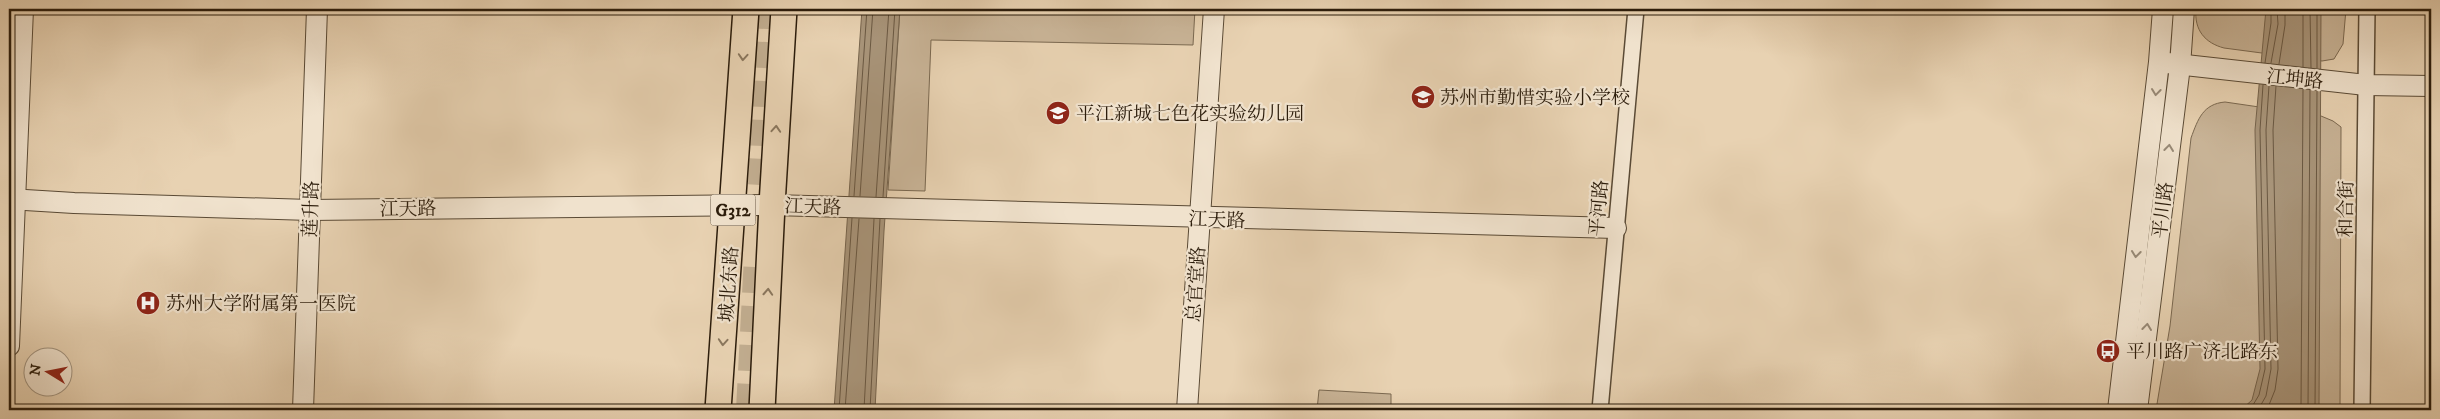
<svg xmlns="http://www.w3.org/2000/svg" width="2440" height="419" font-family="'IM FELL DW Pica','Noto Serif SC',serif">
  <rect width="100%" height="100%" fill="#e8d2b2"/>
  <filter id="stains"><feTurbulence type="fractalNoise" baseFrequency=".004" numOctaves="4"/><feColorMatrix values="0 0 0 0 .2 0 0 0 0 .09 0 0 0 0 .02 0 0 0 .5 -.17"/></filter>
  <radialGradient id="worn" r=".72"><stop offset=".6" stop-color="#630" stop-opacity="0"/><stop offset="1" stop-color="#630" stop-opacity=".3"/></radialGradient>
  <g fill="#c8b396" stroke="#7a6850">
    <path d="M 900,9 L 1195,9 L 1193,45 L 931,40 L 925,191 L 888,190 Z"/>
    <path d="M 2196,9 L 2346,9 L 2343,44 L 2334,59 L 2322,61 L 2224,48 C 2205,43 2194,30 2196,9 Z"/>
    <path d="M 2225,102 L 2321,116 L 2333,121 L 2341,127 L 2340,410 L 2156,410 L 2170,326 L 2191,138 C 2198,119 2203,104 2225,102 Z"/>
    <path d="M 1319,390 L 1391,394 L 1391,410 L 1317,410 Z"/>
  </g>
  <g fill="#a89479" stroke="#76644d">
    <path d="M 862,9 L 900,9 L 884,231 L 875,410 L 834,410 Z"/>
    <path d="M 2266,9 L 2321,9 L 2319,410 L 2241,410 L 2252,400 L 2260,369 L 2255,130 Z"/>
  </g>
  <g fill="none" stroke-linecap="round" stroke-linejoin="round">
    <g stroke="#6a5842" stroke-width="1">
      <path d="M 2303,9 L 2303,67"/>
      <path d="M 2310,9 L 2311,68"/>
      <path d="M 2317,9 L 2317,68"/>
      <path d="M 2265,63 L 2271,23 L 2271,9"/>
      <path d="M 2271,63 L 2278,24 L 2277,9"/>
      <path d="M 2279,64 L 2285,25 L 2285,9"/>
      <path d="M 854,196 L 867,9"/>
      <path d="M 860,196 L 873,9"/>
      <path d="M 876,197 L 889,9"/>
      <path d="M 883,197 L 895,9"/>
      <path d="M 839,410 L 852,218"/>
      <path d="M 845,410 L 859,219"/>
      <path d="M 864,410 L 874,219"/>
      <path d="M 870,410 L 880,219"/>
      <path d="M 2250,410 L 2259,395 L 2265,369 L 2260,130 L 2263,85"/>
      <path d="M 2258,410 L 2266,396 L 2271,369 L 2266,130 L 2269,86"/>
      <path d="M 2267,410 L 2275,390 L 2278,369 L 2273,130 L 2276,86"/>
      <path d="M 2301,410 L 2303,89"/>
      <path d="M 2308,410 L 2310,90"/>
      <path d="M 2315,410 L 2317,91"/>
    </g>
    <g stroke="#c2ae91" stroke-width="26" stroke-dasharray="26 13" stroke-linecap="butt">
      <path d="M 761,185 L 770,9"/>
      <path d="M 749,410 L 757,256"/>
    </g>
    <g stroke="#5a4a35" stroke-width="18">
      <g id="minor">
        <path d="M 1600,410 L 1636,9"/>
        <path d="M 2362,410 L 2367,9"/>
      </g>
    </g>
    <g stroke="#5a4a35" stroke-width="22">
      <g id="tertiary">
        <path d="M 2167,63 L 2366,85 L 2431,86"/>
        <path d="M 9,199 L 74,203 L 310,210 L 772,205 L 1616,228"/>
        <path d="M 9,346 L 23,9"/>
        <path d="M 303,410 L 317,9"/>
        <path d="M 1187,410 L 1214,9"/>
        <path d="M 2118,410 L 2159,62 L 2163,9"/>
        <path d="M 2137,410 L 2180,66 L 2184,9"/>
      </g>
    </g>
    <g stroke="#2b1c0b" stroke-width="28">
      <g id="primary">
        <path d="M 718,410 L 746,9"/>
        <path d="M 762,410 L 772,205 L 784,9"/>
      </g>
    </g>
    <use href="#minor" stroke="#f0e2cd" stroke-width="15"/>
    <use href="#tertiary" stroke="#f0e2cd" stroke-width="20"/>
    <use href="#primary" stroke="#e8d2b2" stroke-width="25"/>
  </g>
  <defs><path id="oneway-chevron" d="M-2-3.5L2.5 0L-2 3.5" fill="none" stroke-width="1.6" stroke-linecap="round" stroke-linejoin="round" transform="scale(1.25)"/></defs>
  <g stroke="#8a775e">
    <use href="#oneway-chevron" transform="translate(743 57) rotate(94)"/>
    <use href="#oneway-chevron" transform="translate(776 129) rotate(-86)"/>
    <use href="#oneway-chevron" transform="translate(768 292) rotate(-87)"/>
    <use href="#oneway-chevron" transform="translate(723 342) rotate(94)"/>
  </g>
  <g stroke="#978976">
    <use href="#oneway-chevron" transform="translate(2156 92) rotate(97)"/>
    <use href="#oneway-chevron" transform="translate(2169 148) rotate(-83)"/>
    <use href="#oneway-chevron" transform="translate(2136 254) rotate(97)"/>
    <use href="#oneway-chevron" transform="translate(2147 327) rotate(-83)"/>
  </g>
  <defs>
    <g id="school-disc" transform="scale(1.25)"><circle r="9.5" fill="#8f2418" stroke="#f0e2cd"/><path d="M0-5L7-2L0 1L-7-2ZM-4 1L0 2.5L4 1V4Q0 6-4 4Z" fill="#fff"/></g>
    <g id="hospital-disc" transform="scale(1.25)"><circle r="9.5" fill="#8f2418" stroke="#f0e2cd"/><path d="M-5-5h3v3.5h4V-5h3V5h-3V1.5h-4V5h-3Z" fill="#fff"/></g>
    <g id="bus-disc" transform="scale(1.25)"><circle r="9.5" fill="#8f2418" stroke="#f0e2cd"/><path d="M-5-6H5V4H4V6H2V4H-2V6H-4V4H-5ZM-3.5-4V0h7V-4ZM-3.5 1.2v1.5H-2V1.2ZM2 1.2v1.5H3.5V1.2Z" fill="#fff"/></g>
  </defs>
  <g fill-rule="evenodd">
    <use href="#school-disc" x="1423" y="97"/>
    <use href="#school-disc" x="1058" y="113"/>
    <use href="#hospital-disc" x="148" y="303"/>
    <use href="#bus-disc" x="2108" y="351"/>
  </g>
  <g text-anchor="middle" stroke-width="4.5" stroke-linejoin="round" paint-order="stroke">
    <rect fill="#f0e2cd" stroke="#665745" stroke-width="1" x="710.5" y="194.5" width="45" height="31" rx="4"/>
    <g font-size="18" font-weight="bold" fill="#2b1c0b">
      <text x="733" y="216">G312</text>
    </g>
    <g font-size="19" fill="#2b1c0b" stroke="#f0e2cd">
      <text transform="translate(2295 78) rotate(6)" y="7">江坤路</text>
      <text transform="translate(813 206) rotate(2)" y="7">江天路</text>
      <text transform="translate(408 208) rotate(-1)" y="7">江天路</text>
      <text transform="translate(1598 208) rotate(-85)" y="7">平河路</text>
      <text transform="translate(310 209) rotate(-88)" y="7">莲升路</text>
      <text transform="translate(2345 209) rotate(-89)" y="7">和合街</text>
      <text transform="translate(2162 210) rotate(-83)" y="7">平川路</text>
      <text transform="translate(1217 219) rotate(2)" y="7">江天路</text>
      <text transform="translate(728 284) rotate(-86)" y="7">城北东路</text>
      <text transform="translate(1195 284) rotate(-86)" y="7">总官堂路</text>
    </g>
    <g font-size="19" fill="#2b1c0b" stroke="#f0e2cd" text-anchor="start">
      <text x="1440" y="104">苏州市勤惜实验小学校</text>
      <text x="1076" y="120">平江新城七色花实验幼儿园</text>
      <text x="166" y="310">苏州大学附属第一医院</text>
      <text x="2126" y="358">平川路广济北路东</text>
    </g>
  </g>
  <rect width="2440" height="419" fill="none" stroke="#e8d2b2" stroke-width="30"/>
  <rect x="10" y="10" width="2420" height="399" fill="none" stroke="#2b1c0b" stroke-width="2.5"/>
  <rect x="15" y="15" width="2410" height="389" fill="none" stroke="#2b1c0b"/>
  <g transform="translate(48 372) rotate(280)"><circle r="24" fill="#f0e2cd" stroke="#a1937f"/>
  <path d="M0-4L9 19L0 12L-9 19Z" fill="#8f2418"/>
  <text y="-8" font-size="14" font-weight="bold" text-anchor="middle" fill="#2b1c0b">N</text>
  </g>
  <rect width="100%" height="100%" filter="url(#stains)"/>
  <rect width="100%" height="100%" fill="url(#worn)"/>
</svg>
